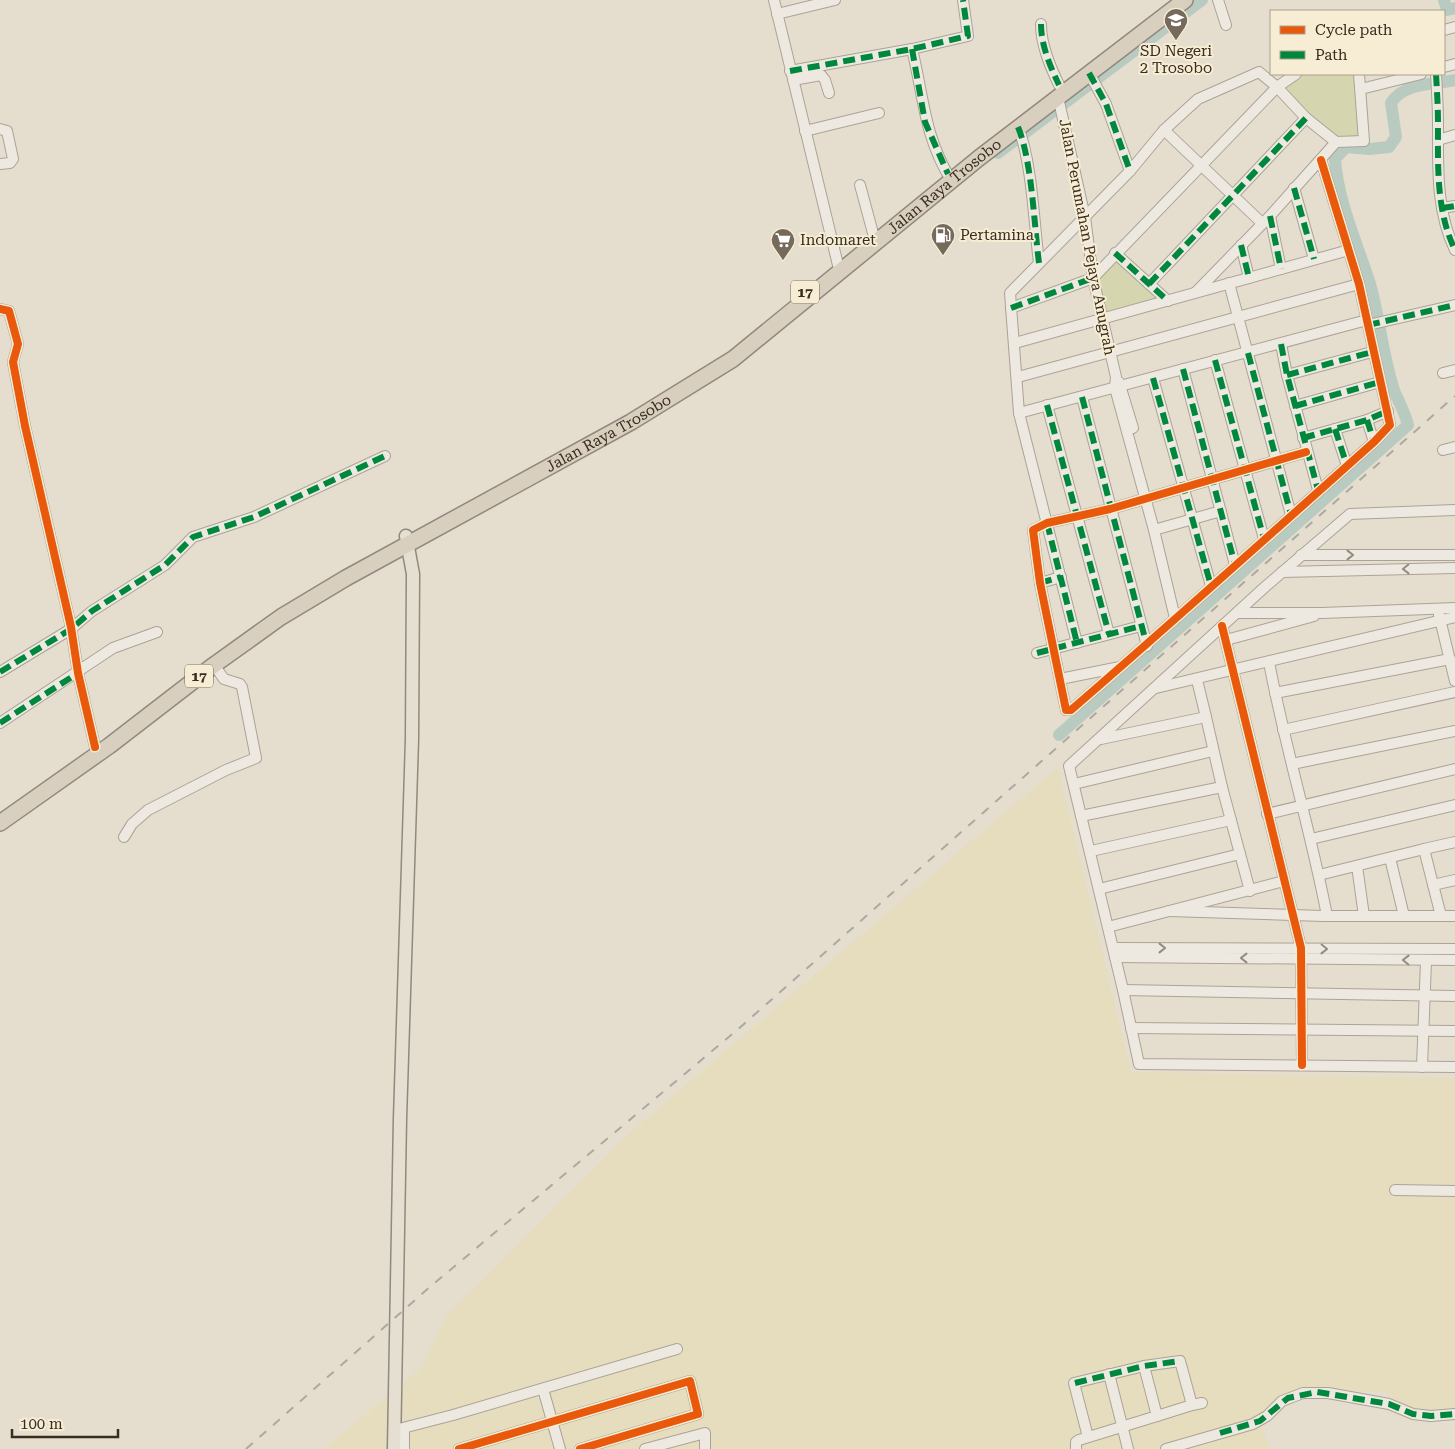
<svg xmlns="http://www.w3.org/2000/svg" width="1455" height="1449" font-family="'Roboto Serif',serif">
  <rect width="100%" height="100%" fill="#e5dece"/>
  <path fill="#e5ddbe" d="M 1058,767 L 1131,1072 L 1455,1078 L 1455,1407 L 1436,1412 L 1407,1409 L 1385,1392 L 1305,1390 L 1276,1399 L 1259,1418 L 1270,1449 L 324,1449 L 421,1368 L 446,1317 L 625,1137 Z"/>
  <g fill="#d5d5b0">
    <path d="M 1299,74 L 1357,74 L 1364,141 L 1336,140 L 1279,87 Z"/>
    <path d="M 1115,253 L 1168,301 L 1103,318 L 1093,278 Z"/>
  </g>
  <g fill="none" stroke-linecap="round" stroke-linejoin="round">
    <g stroke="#b9cbc0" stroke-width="12">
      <path d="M 1444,0 L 1447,10 L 1455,8"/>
      <path d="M 998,153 L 1202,0"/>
      <path d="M 1059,735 L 1408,425 C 1405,413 1400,404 1395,393 C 1383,359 1380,319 1370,284 C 1357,242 1338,203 1335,159 L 1346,147 L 1369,149 L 1389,147 L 1396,137 L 1391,103 C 1404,82 1433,85 1455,80"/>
    </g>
    <g stroke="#aba397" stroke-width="12">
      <g id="minor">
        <path d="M 774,0 L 838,265"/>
        <path d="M 1218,0 L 1226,25"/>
        <path d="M 777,14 L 835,0"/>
        <path d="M 1041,24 C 1041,45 1050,66 1059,85"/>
        <path d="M 1444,30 L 1455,27"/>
        <path d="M 912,49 C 924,98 924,136 951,180"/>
        <path d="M 1444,67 L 1455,64"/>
        <path d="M 790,71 L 912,49 L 968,36 L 963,0"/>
        <path d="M 1089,73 L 1106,104 L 1130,171"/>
        <path d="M 1436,74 C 1437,91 1438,107 1438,124 C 1438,166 1436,211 1455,250"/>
        <path d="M 793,80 L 821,75 L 825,80 L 829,93"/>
        <path d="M 1361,89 L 1421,74"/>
        <path d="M 1058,97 L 1085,217 L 1093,278 L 1116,377 L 1115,388 L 1154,530 L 1175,618"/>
        <path d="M 1018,127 C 1032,161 1034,224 1039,263"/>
        <path d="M 0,129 L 7,131 L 13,159 L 10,163 L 0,164"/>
        <path d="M 1164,130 L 1262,223"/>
        <path d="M 805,131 L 879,113"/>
        <path d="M 1438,140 L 1455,135"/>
        <path d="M 860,185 L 874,237"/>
        <path d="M 1294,188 L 1314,259"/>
        <path d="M 1442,208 L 1455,206"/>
        <path d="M 1270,216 L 1281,269"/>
        <path d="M 1241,245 L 1249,278"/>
        <path d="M 1115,253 L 1168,301"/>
        <path d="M 1229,283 L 1291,515"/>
        <path d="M 1149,284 L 1306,118"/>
        <path d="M 1196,292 L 1270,216 L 1336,142"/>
        <path d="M 1011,308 L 1093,278 L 1277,87 L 1296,74"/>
        <path d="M 0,309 L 9,311 L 18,344 L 13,362 L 25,426 L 71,627 L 78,673 L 95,747"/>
        <path d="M 1368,325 L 1455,305"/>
        <path d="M 1015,343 L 1349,250"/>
        <path d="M 1281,344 L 1287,375 L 1318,490"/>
        <path d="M 1215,360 L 1264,539"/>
        <path d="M 1183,369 L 1235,565"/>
        <path d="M 1443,373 L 1455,370"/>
        <path d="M 1287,375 L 1372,352"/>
        <path d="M 1018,377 L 1359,284"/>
        <path d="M 1153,378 L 1211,586"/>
        <path d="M 1119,382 L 1133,428"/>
        <path d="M 1082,397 L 1147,646"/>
        <path d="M 1047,405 L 1109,634"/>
        <path d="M 1295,406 L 1380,382"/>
        <path d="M 1019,413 L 1367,320"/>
        <path d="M 1367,420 L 1374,442"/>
        <path d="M 1335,429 L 1347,466"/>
        <path d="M 1303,438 L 1367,420 L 1388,411"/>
        <path d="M 1443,450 L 1455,447"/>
        <path d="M 1306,452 L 1110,509 L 1047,523 L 1033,530 L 1040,583 L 1066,710 L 1071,710 C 1173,622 1273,532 1374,442 L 1390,425 L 1359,284 L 1321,160"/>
        <path d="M 1455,510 L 1350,514 L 1266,586 L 1069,766 L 1123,990 L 1139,1064 L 1455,1067"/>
        <path d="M 1154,530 L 1221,511"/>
        <path d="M 1301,555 L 1455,555"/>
        <path d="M 1282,572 L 1455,568"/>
        <path d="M 1040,583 L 1061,577"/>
        <path d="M 1237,613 L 1322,613 L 1455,608"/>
        <path d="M 1439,615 L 1455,681"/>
        <path d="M 1222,626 L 1301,948 L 1302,1065"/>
        <path d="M 1226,640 L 1314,616"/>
        <path d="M 1077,643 L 1019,413 L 1010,293 L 1130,171 L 1164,130 L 1198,99 L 1259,72 L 1277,87 L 1306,118 L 1336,142 L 1364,141 L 1359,74"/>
        <path d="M 1037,653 L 1141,626"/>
        <path d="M 1269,662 C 1285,748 1311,831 1327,916"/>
        <path d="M 0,672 L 71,629 L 92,611 L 165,565 L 193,537 L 254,517 L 385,456"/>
        <path d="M 1060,679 L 1120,667"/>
        <path d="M 1197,680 L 1206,717"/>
        <path d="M 1156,688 L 1455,617"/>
        <path d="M 1275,693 L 1450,659"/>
        <path d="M 0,723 L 113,648 L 157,632"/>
        <path d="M 1283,730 L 1455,692"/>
        <path d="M 1101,739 L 1206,717 L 1222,787 L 1250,891"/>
        <path d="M 1292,764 L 1455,731"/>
        <path d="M 1074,784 L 1213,751"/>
        <path d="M 1267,814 L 1455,769"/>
        <path d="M 1081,816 L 1222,787"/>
        <path d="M 124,837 L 132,824 L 148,810 L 226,770 L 256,758 L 242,687 L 240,684 L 224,679 L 214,665"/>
        <path d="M 1311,839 L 1455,805"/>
        <path d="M 1424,849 L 1455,842"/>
        <path d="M 1091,851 L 1231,820"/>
        <path d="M 1390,858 L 1404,916"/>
        <path d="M 1357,866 L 1364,916"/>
        <path d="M 1319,875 L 1424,849 L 1441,916"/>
        <path d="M 1433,885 L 1455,880"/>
        <path d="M 1099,889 L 1240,854"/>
        <path d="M 1169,911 L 1323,916 L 1455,916"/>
        <path d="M 1108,927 L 1284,881"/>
        <path d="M 1113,948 L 1455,949"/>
        <path d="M 1115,957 L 1455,960"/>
        <path d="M 1123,990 L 1455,996"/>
        <path d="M 1131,1028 L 1455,1031"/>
        <path d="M 1422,1067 L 1426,961"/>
        <path d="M 1395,1190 L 1455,1191"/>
        <path d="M 1109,1374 L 1128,1449"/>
        <path d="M 543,1389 L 560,1449"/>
        <path d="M 1192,1405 L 1202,1403"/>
        <path d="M 395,1430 L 453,1415 L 677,1349"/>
        <path d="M 1088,1437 L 1074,1383 L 1144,1366 L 1180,1361 L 1192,1405 L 1157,1416"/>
        <path d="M 404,1449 L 404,1429"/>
        <path d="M 459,1449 L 690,1381 L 698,1414 L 580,1449"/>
        <path d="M 645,1449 L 705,1433 L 705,1449"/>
        <path d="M 1076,1449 L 1076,1442 L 1079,1440 L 1157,1416 L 1144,1366"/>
        <path d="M 1166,1449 L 1253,1424 L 1267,1416 L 1282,1401 L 1303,1393 L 1328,1393 L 1389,1404 L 1413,1414 L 1431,1416 L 1455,1414"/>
      </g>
    </g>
    <g stroke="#90897e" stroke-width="15">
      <path id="major" d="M 394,1449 L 400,1119 L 412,739 L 413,574 L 406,536"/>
    </g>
    <g stroke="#90897e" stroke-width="18">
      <g id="highway">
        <path id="s1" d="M 0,823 L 109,746 L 214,665 L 281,617 L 346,578 L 631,422 L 733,359 L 979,158 L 1185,0"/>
      </g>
    </g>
    <use href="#minor" stroke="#eee9e0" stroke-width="10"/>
    <use href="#major" stroke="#e5dfd1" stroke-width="12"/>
    <use href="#highway" stroke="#d9cfbf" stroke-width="15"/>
    <path stroke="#ada8a0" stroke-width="2" stroke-dasharray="9 9" stroke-linecap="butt" d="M 246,1449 L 431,1286 L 736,1031 L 1455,396"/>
    <g stroke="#00873e" stroke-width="6" stroke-dasharray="12 6" stroke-linecap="butt">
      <path d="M 1041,24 C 1041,45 1050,66 1059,85"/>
      <path d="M 912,49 L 925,122 L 948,174"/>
      <path d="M 790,71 L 912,49 L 968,36 L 963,0"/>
      <path d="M 1089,73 L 1106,104 L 1130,171"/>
      <path d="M 1436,74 C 1437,91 1438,107 1438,124 C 1438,166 1436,211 1455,250"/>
      <path d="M 1018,127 C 1032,161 1034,224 1039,263"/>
      <path d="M 1294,188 L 1314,259"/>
      <path d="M 1442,208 L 1455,206"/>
      <path d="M 1270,216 L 1281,269"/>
      <path d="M 1241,245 L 1249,278"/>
      <path d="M 1115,253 L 1168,301"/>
      <path d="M 1149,284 L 1306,118"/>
      <path d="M 1011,308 L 1093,278"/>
      <path d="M 1368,325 L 1455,305"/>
      <path d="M 1281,344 L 1287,375 L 1318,490"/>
      <path d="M 1248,353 L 1291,515"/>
      <path d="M 1215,360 L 1264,539"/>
      <path d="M 1183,369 L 1235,565"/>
      <path d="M 1287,375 L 1372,352"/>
      <path d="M 1153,378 L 1211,586"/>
      <path d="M 1082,397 L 1147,646"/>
      <path d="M 1047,405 L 1109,634"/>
      <path d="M 1295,406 L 1380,382"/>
      <path d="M 1367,420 L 1374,442"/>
      <path d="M 1335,429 L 1347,466"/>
      <path d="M 1303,438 L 1367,420 L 1388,411"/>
      <path d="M 1047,523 L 1077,643"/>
      <path d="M 1040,583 L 1061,577"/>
      <path d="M 1037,653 L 1141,626"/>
      <path d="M 0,672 L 71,629 L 92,611 L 165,565 L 193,537 L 254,517 L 385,456"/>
      <path d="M 0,723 L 78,673"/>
      <path d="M 1075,1383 L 1144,1366 L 1180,1361"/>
      <path d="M 1220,1433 L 1260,1421 L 1288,1398 L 1317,1392 L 1389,1404 L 1413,1414 L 1431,1416 L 1455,1414"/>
    </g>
    <g stroke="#f7edd4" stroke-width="11">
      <g id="cycleway">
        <path d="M 0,309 L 9,311 L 18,344 L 13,362 L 25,426 L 71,627 L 78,673 L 95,747"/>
        <path d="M 1306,452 L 1110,509 L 1047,523 L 1033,530 L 1040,583 L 1066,710 L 1071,710 C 1173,622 1273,532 1374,442 L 1390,425 L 1359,284 L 1321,160"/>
        <path d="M 1222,626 L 1301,948 L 1302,1065"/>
        <path d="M 459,1449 L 690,1381 L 698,1414 L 580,1449"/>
      </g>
    </g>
    <use href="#cycleway" stroke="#e8590c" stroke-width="8"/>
  </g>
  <defs><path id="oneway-chevron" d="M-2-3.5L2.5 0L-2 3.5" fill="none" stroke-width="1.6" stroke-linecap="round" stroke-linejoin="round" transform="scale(1.25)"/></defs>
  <g stroke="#948a7f">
    <use href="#oneway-chevron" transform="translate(1350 555)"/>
    <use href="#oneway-chevron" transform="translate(1406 569) rotate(179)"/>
    <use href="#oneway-chevron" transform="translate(1162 948)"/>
    <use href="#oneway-chevron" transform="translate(1324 949) rotate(1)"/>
    <use href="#oneway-chevron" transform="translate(1244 958) rotate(-180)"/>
    <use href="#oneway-chevron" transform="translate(1406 960) rotate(-179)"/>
  </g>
  <defs>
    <g id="school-pin" transform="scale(1.25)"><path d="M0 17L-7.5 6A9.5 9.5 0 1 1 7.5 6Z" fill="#766a5c" stroke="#f7edd4"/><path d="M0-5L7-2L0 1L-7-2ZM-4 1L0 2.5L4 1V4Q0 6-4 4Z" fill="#fff"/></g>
    <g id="fuel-pin" transform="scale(1.25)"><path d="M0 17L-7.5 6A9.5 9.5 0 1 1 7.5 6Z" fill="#766a5c" stroke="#f7edd4"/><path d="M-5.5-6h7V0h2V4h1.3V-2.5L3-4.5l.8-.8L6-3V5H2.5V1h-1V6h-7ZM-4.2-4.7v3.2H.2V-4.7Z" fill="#fff"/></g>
    <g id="supermarket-pin" transform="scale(1.25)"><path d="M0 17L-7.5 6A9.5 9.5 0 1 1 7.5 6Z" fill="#766a5c" stroke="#f7edd4"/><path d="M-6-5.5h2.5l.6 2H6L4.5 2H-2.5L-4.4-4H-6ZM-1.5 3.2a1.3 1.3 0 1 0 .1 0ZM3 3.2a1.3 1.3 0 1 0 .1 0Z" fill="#fff"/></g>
  </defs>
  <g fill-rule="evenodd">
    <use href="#school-pin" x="1176" y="20"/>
    <use href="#fuel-pin" x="943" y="235"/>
    <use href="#supermarket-pin" x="783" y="240"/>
  </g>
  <g text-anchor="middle" stroke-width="4" stroke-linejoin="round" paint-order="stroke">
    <g fill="#f7edd4" stroke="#736655" stroke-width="1">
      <rect x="791" y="280.5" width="28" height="23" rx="4"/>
      <rect x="185" y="664.5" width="28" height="23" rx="4"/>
    </g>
    <g font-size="14" font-weight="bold" fill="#3a2c1e">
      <text x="805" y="297">17</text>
      <text x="199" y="681">17</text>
    </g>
    <g font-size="15" fill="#3a2c1e" stroke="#f7edd4" text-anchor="start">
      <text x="1176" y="56" text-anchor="middle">SD Negeri<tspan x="1176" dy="17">2 Trosobo</tspan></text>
      <text x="960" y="240">Pertamina</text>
      <text x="800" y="245">Indomaret</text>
    </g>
    <g font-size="15" fill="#3a2c1e" stroke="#f7edd4">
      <text dy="5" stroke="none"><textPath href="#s1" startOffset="1142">Jalan Raya Trosobo</textPath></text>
      <text transform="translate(1087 237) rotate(79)" y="5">Jalan Perumahan Pejaya Anugrah</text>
      <text dy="5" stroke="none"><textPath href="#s1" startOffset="724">Jalan Raya Trosobo</textPath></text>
    </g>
  </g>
  <rect x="1270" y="10" width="175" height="65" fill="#f7edd4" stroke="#aba08b"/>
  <rect x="1280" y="26" width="25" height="8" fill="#e8590c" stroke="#aba08b"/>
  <text x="1315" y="35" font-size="15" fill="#3a2c1e">Cycle path</text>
  <rect x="1280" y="51" width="25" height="8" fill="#00873e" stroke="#aba08b"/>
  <text x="1315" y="60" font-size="15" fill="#3a2c1e">Path</text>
  <path d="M12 1429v8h106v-8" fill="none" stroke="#3a2c1e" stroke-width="2.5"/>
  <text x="20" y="1429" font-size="15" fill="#3a2c1e" stroke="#f7edd4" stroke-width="4" paint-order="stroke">100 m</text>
</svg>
